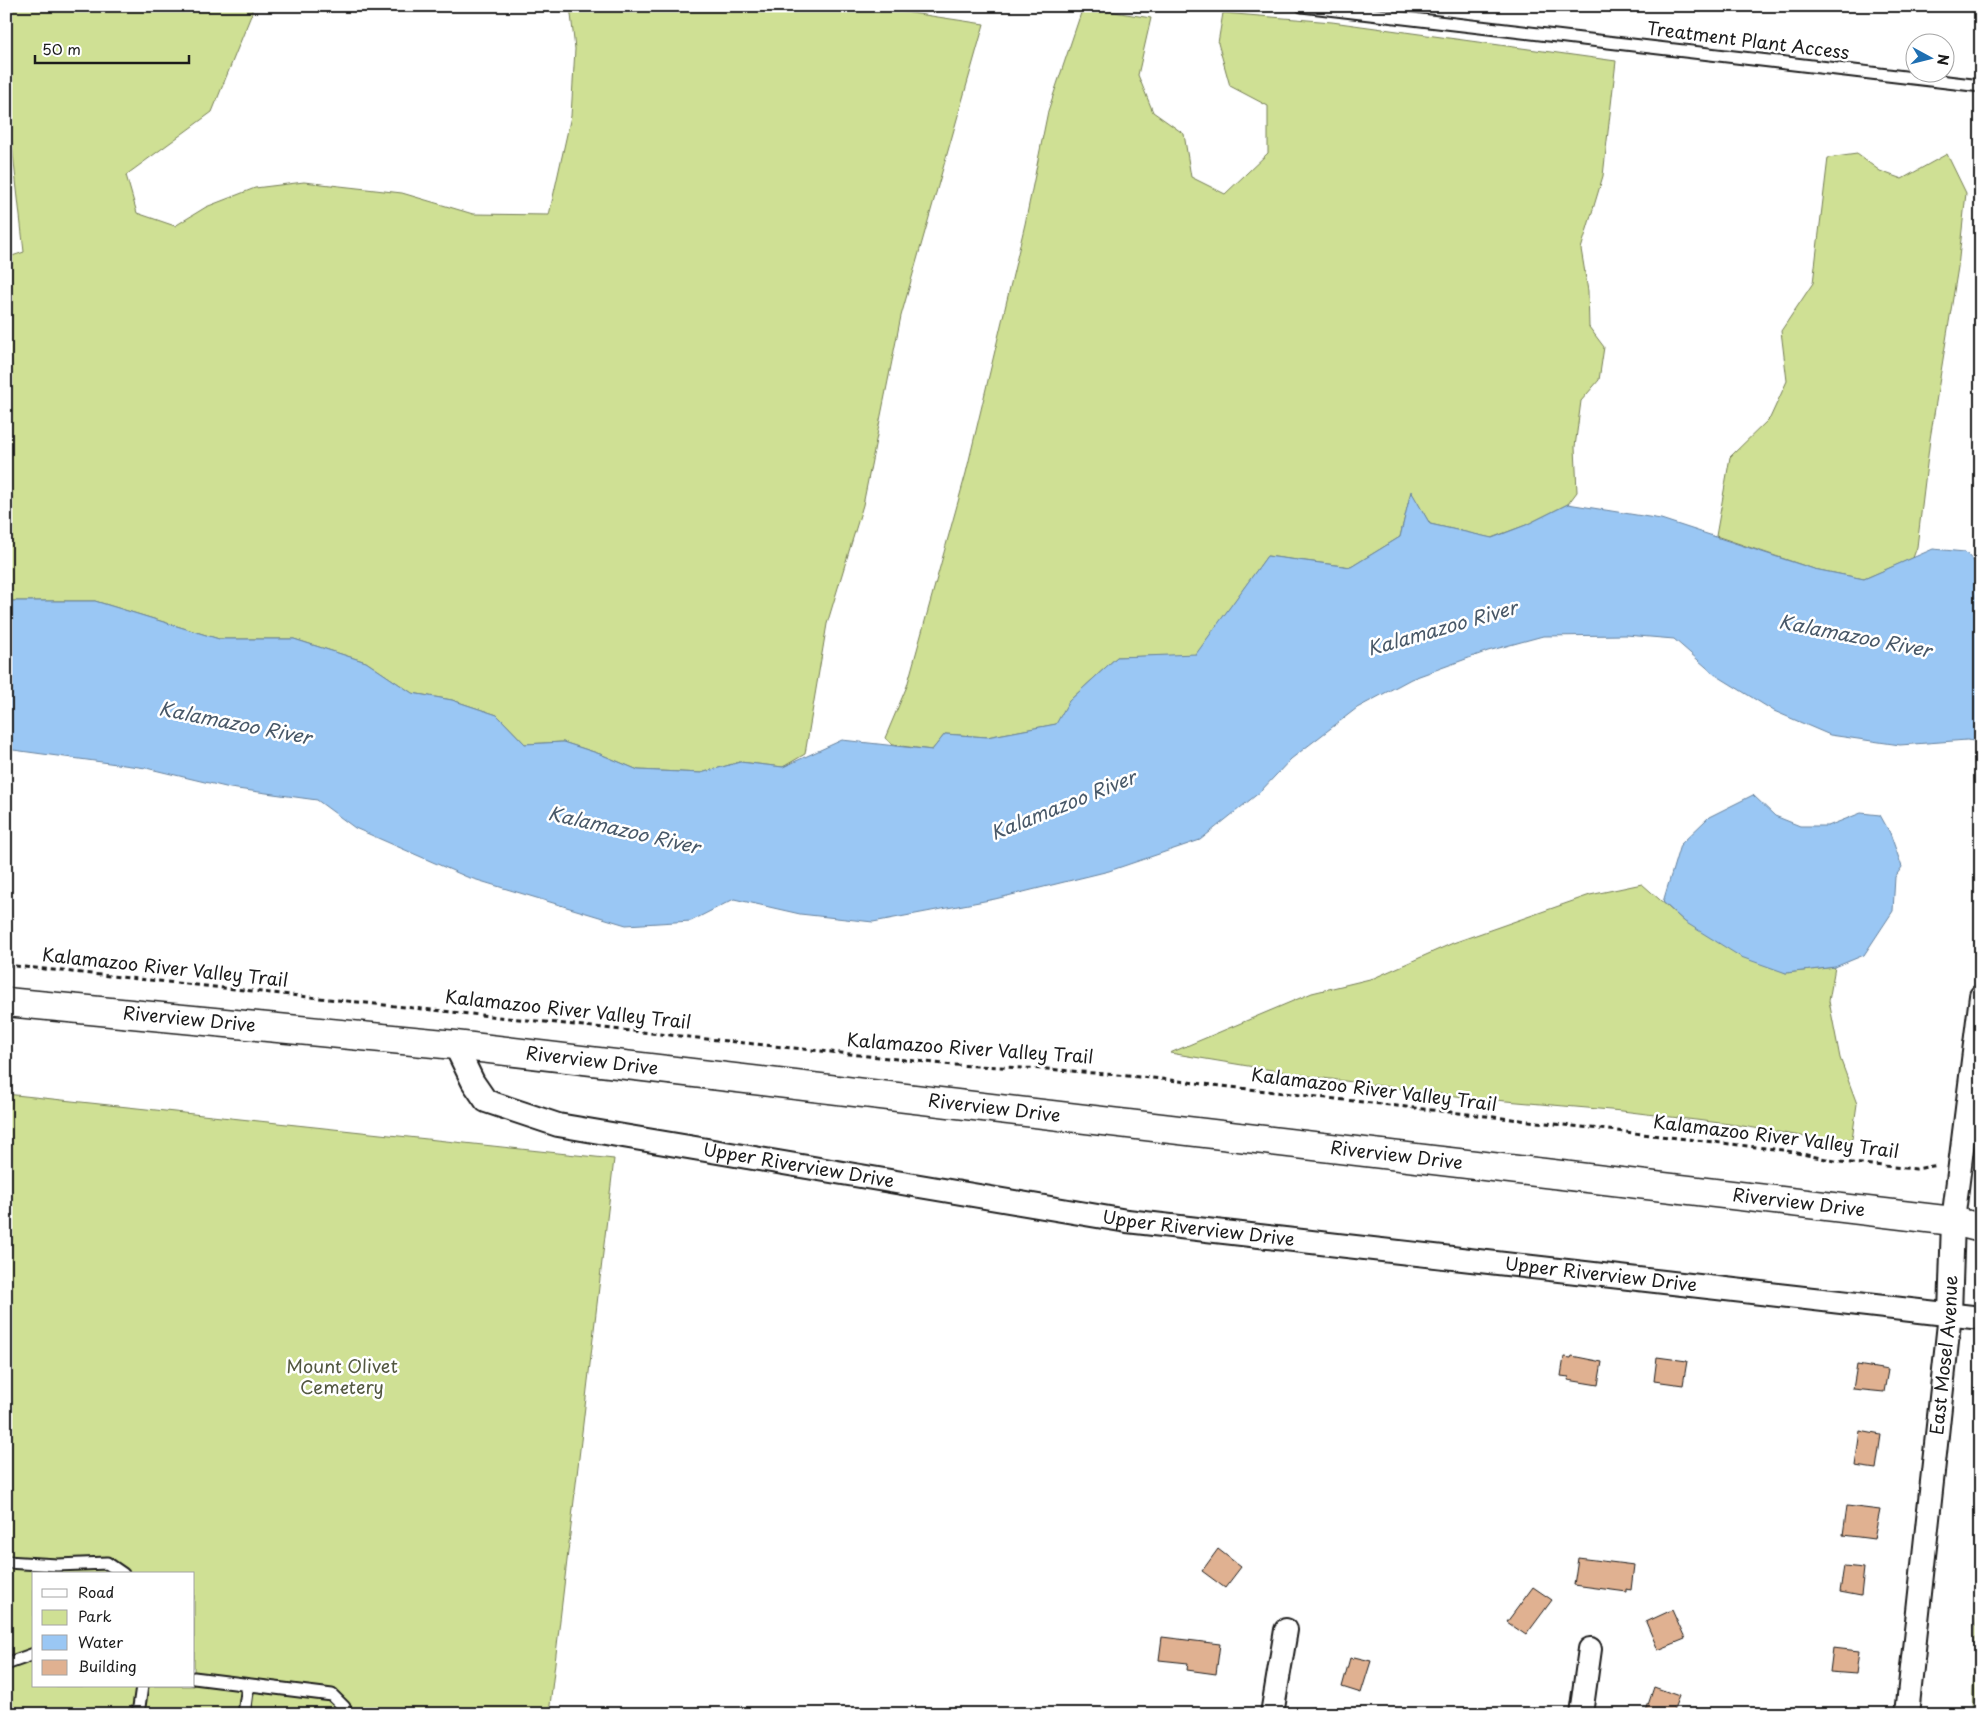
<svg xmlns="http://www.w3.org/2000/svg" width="1987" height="1720" font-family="'Playpen Sans',sans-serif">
  <rect width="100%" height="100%" fill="#fff"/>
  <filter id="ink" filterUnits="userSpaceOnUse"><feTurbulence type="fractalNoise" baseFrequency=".02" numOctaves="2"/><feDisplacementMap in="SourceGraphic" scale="10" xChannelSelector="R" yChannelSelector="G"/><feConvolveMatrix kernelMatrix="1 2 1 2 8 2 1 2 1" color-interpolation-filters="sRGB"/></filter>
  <g filter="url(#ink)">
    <g fill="#cfe094" stroke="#767e58" fill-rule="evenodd">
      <path d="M 6,6 L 252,6 L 252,13 L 212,112 L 126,175 L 137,213 L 175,226 L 206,207 L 255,188 L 304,182 L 402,193 L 473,214 L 549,215 L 571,116 L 575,49 L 570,6 L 865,6 L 984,24 L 901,316 L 863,505 L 827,624 L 805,754 L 783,767 L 740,762 L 701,773 L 638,770 L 600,754 L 563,742 L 525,744 L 497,715 L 452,700 L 412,693 L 366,662 L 294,639 L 219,639 L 95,601 L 6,601 L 6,258 L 24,252 L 6,91 Z"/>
      <path d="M 1083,7 L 1151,18 L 1138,75 L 1153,112 L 1184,134 L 1191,177 L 1225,194 L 1268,153 L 1268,106 L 1230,86 L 1218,43 L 1223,13 L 1332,22 L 1616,61 L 1603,176 L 1581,249 L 1588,291 L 1589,327 L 1604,347 L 1599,380 L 1581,401 L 1575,447 L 1577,492 L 1568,504 L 1526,525 L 1491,538 L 1430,524 L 1411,492 L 1400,537 L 1351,567 L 1267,556 L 1196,655 L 1117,657 L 1069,701 L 1057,724 L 987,737 L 945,734 L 932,750 L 893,745 L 885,738 L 907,686 L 966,473 L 1025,224 L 1048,111 Z"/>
      <path d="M 1857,154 L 1880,171 L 1902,179 L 1947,154 L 1966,193 L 1958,267 L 1930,439 L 1917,547 L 1913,558 L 1864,579 L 1814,569 L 1716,536 L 1730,457 L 1770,418 L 1787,381 L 1781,331 L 1813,283 L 1828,158 Z"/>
      <path d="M 1642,884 L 1685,922 L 1786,973 L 1835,967 L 1829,1001 L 1840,1058 L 1857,1104 L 1852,1139 L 1824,1140 L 1737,1125 L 1622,1111 L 1471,1098 L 1308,1076 L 1170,1053 L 1312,993 L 1374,978 L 1453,943 L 1590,895 Z"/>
      <path d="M 6,1094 L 614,1159 L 549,1714 L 6,1714 ZM 34,1574 L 194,1574 L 194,1686 L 34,1686 Z"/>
      <path d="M 1981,1540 L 1981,1714 L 1972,1714 L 1978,1557 Z"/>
    </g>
    <g fill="#9ac7f4" stroke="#68839e">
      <path d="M 1411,491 L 1430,524 L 1492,538 L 1526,525 L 1568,504 L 1661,519 L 1814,569 L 1864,579 L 1933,549 L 1965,552 L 1981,569 L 1981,742 L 1967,740 L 1900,745 L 1830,735 L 1774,711 L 1714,674 L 1674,639 L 1626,635 L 1543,636 L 1488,651 L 1411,679 L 1357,708 L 1291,759 L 1260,792 L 1200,840 L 1109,871 L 995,899 L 873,922 L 800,914 L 734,899 L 691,921 L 626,925 L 467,877 L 355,828 L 317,800 L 230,788 L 146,768 L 6,749 L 6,601 L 95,601 L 219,639 L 294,639 L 366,662 L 412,693 L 452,700 L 497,715 L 525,744 L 563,742 L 600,754 L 638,770 L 701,773 L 740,762 L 783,767 L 842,740 L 932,750 L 945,734 L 987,737 L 1056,724 L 1069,701 L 1117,657 L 1196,654 L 1267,556 L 1351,567 L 1400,537 Z"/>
      <path d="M 1753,795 L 1775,816 L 1800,826 L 1828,826 L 1861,813 L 1880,815 L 1890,833 L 1902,867 L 1895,877 L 1893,911 L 1864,955 L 1835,967 L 1786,973 L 1741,957 L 1685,922 L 1663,902 L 1680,845 L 1709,817 Z"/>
    </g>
    <g fill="#e0b191" stroke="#1c1c1c">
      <path d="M 1572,1356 L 1602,1362 L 1598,1385 L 1568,1380 L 1569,1377 L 1561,1376 L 1564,1357 L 1571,1358 Z"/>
      <path d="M 1657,1357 L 1687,1361 L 1683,1385 L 1654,1381 Z"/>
      <path d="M 1857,1365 L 1888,1370 L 1884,1392 L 1853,1389 Z"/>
      <path d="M 1860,1431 L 1881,1435 L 1876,1469 L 1855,1466 Z"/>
      <path d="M 1847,1506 L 1880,1510 L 1874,1539 L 1843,1535 Z"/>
      <path d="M 1218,1549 L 1241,1567 L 1225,1588 L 1202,1571 Z"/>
      <path d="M 1578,1558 L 1634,1565 L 1631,1590 L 1627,1589 L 1627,1592 L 1574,1585 Z"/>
      <path d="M 1844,1566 L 1864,1568 L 1861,1596 L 1840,1592 Z"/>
      <path d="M 1533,1587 L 1552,1600 L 1526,1635 L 1507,1622 Z"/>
      <path d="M 1672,1610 L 1685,1639 L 1658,1650 L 1646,1622 Z"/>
      <path d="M 1162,1637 L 1220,1644 L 1216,1674 L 1187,1670 L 1188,1663 L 1159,1660 Z"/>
      <path d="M 1833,1648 L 1859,1651 L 1856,1674 L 1830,1672 Z"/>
      <path d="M 1354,1657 L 1371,1661 L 1361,1693 L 1342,1687 L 1350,1658 L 1353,1659 Z"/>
      <path d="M 1654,1687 L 1679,1696 L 1672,1714 L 1645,1714 Z"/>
    </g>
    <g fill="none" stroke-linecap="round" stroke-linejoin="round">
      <g stroke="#1c1c1c" stroke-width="15">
        <g id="service">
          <path d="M 1302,6 L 1981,86"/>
          <path d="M 6,1562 L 57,1565 L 107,1563 L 123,1574"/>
          <path d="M 6,1664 L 34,1654"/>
          <path d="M 194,1678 L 332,1695 L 344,1707 L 346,1714"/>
          <path d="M 138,1714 L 142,1686"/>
          <path d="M 244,1714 L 248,1685"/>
        </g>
      </g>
      <g stroke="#1c1c1c" stroke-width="26">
        <g id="minor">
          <path id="s1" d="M 455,1045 L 473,1082 L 486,1101 L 558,1125 L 1127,1221 L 1981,1318"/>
          <path d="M 1272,1714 L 1286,1630"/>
          <path d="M 1581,1714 L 1590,1649"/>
          <path id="s2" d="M 1907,1714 L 1950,1314 L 1953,1221 L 1981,996"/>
        </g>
      </g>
      <g stroke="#1c1c1c" stroke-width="31">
        <g id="tertiary">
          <path id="s3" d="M 6,1002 L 455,1045 L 1953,1221 L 1981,1228"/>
        </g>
      </g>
      <path stroke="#1c1c1c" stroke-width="3" stroke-dasharray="5 4" stroke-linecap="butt" d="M 6,965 L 954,1065 L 1047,1069 L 1152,1078 L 1783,1150 L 1840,1162 L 1916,1169 L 1938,1165"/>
      <use href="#service" stroke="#fff" stroke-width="11"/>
      <use href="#minor" stroke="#fff" stroke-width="22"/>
      <use href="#tertiary" stroke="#fff" stroke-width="28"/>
    </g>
  </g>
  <g text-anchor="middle" stroke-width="5" stroke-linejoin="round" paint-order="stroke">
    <g font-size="18" fill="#1c1c1c" stroke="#fff">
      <text transform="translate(1748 41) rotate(7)" y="6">Treatment Plant Access</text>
      <text transform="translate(165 968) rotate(6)" y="6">Kalamazoo River Valley Trail</text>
      <text transform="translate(568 1010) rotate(6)" y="6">Kalamazoo River Valley Trail</text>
      <text dy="6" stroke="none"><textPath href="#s3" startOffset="184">Riverview Drive</textPath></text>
      <text transform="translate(970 1049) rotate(4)" y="6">Kalamazoo River Valley Trail</text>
      <text dy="6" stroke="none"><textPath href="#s3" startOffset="589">Riverview Drive</textPath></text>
      <text transform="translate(1374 1090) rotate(7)" y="6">Kalamazoo River Valley Trail</text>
      <text dy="6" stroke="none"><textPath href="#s3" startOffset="994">Riverview Drive</textPath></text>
      <text transform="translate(1776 1137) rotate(7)" y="6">Kalamazoo River Valley Trail</text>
      <text dy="6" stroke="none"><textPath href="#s3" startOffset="1399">Riverview Drive</textPath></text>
      <text dy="6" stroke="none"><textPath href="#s1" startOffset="384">Upper Riverview Drive</textPath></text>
      <text dy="6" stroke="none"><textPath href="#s3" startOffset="1804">Riverview Drive</textPath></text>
      <text dy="6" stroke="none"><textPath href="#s1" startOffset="789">Upper Riverview Drive</textPath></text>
      <text dy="6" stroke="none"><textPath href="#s1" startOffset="1194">Upper Riverview Drive</textPath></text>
      <text dy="6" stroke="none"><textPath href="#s2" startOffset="361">East Mosel Avenue</textPath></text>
    </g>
    <g font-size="18" fill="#525740" stroke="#fff">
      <text x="342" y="1373">Mount Olivet<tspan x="342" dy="21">Cemetery</tspan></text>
    </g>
    <g font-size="19" font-style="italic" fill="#485868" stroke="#fff">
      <text transform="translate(1442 628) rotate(-16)" y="7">Kalamazoo River</text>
      <text transform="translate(1855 636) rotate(11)" y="7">Kalamazoo River</text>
      <text transform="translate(235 723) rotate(11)" y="7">Kalamazoo River</text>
      <text transform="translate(1063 805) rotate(-22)" y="7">Kalamazoo River</text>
      <text transform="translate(624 830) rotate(13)" y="7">Kalamazoo River</text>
    </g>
  </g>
  <rect width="1987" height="1720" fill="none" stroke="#fff" stroke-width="25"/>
  <rect x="12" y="12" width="1962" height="1695" fill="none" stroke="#1c1c1c" stroke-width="2" filter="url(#ink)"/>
  <rect x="32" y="1572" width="162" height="115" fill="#ffffff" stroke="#a4a4a4"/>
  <rect x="42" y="1589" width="25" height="8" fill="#ffffff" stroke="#a4a4a4"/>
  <text x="78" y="1598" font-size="15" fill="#1c1c1c">Road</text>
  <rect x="42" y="1610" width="25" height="15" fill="#cfe094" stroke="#a4a4a4"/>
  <text x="78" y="1622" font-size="15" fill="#1c1c1c">Park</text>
  <rect x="42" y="1635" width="25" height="15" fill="#9ac7f4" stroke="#a4a4a4"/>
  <text x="78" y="1648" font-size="15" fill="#1c1c1c">Water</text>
  <rect x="42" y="1660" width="25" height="15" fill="#e0b191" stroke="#a4a4a4"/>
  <text x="78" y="1672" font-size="15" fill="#1c1c1c">Building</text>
  <g transform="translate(1930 58) rotate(97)"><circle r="24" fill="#ffffff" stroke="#a4a4a4"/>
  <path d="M0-4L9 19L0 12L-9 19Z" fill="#1f6fb2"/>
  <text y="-8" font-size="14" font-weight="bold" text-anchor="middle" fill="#1c1c1c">N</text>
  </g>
  <path d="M35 55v8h154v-8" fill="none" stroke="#1c1c1c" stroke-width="2.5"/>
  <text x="42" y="55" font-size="15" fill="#1c1c1c" stroke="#ffffff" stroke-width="4" paint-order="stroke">50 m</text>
</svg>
